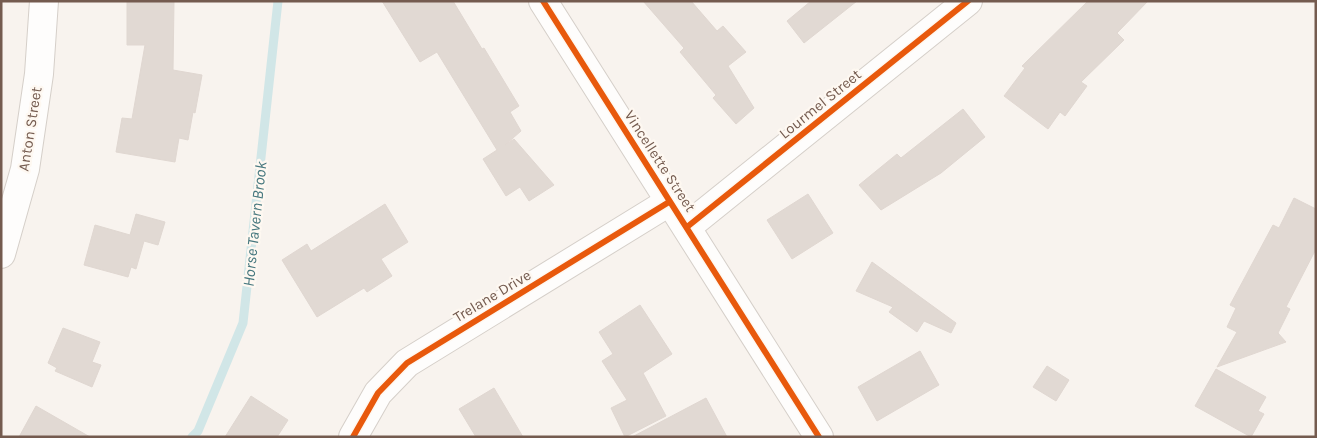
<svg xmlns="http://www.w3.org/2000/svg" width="1317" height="438" font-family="Karla,sans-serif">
  <rect width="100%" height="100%" fill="#f8f3ee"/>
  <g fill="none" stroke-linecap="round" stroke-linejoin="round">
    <path stroke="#d1e6e7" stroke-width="9" d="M 192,437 L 198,431 L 243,323 L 278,1"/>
  </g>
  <g fill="#e1d9d3" stroke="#e0d7d1">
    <path d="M 127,1 L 174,1 L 173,70 L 202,75 L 195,113 L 193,112 L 188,140 L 179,138 L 175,162 L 116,152 L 122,118 L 132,119 L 145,45 L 127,45 Z"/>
    <path d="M 382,1 L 453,1 L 482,49 L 484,48 L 519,106 L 510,112 L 521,131 L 505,145 L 514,139 L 554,185 L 529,201 L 520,187 L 506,196 L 483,159 L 497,150 L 437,52 L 420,62 Z"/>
    <path d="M 643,1 L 691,1 L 717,31 L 723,26 L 746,52 L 728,66 L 754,108 L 736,124 L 713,98 L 716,95 L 680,52 L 684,48 Z"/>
    <path d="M 811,1 L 857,1 L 804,43 L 787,21 Z"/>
    <path d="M 1088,1 L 1148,1 L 1117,33 L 1124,40 L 1081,82 L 1087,86 L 1065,116 L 1060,112 L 1048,129 L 1004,96 L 1025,68 L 1022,66 Z"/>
    <path d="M 963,109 L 985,137 L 941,173 L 881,210 L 859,185 L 897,154 L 901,158 Z"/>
    <path d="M 808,194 L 833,233 L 792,259 L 767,220 Z"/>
    <path d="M 1294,198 L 1316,209 L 1316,249 L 1286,307 L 1290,309 L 1278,333 L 1286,342 L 1217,367 L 1237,332 L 1227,327 L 1236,308 L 1230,305 L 1273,225 L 1279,228 Z"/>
    <path d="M 385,204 L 408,242 L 381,259 L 392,276 L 367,292 L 364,288 L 317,317 L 282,260 L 307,244 L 311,251 Z"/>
    <path d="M 136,214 L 165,222 L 158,245 L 144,241 L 136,269 L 131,267 L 128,277 L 84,265 L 95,225 L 130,235 Z"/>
    <path d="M 872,262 L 956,323 L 951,333 L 924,321 L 917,332 L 889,312 L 893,307 L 856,291 Z"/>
    <path d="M 640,305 L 672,354 L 643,373 L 666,416 L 625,437 L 611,408 L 627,400 L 602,361 L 613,354 L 599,332 Z"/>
    <path d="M 63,328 L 100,342 L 92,362 L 101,365 L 92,387 L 55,371 L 57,368 L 48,363 Z"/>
    <path d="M 920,351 L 939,385 L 877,421 L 858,387 Z"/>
    <path d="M 1047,366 L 1069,380 L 1056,401 L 1033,387 Z"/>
    <path d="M 1216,369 L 1266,397 L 1258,411 L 1264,414 L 1251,437 L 1195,406 Z"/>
    <path d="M 494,388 L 523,437 L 476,437 L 459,409 Z"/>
    <path d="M 251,396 L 288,420 L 277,437 L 225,437 Z"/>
    <path d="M 706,398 L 727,437 L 632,437 Z"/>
    <path d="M 36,406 L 90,437 L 19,437 Z"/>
  </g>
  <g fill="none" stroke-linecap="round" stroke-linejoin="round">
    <g stroke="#d5cfc9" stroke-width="30">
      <g id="minor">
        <path d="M 687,227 L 968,1"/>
        <path d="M 353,437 L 378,393 L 407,363 L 669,202"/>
      </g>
    </g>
    <g stroke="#d5cfc9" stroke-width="30">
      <g id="tertiary">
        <path d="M 543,1 L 819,437"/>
        <path d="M 1,254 L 25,169 L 39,74 L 44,1"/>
      </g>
    </g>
    <use href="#minor" stroke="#fefdfc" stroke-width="28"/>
    <use href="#tertiary" stroke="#fefdfc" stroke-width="28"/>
    <g stroke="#fef8f1" stroke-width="9">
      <g id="cycleway">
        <path d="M 543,1 L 819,437"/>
        <path d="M 687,227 L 968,1"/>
        <path d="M 353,437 L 378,393 L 407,363 L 669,202"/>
      </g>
    </g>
    <use href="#cycleway" stroke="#e8590c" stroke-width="6"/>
  </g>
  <g text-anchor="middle" stroke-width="4.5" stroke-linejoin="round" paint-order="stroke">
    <g font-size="15" fill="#745b4f" stroke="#fef8f1">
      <text transform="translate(820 104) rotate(-39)" y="5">Lourmel Street</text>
      <text transform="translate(30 129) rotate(-81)" y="5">Anton Street</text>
      <text transform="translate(660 161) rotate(57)" y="5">Vincellette Street</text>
      <text transform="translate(492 296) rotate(-31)" y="5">Trelane Drive</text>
    </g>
    <g font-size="16" font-style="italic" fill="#47787f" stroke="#fef8f1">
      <text transform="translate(254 224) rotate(-84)" y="6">Horse Tavern Brook</text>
    </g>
  </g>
  <rect width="1317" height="438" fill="none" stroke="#745b4f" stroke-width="5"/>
</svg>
